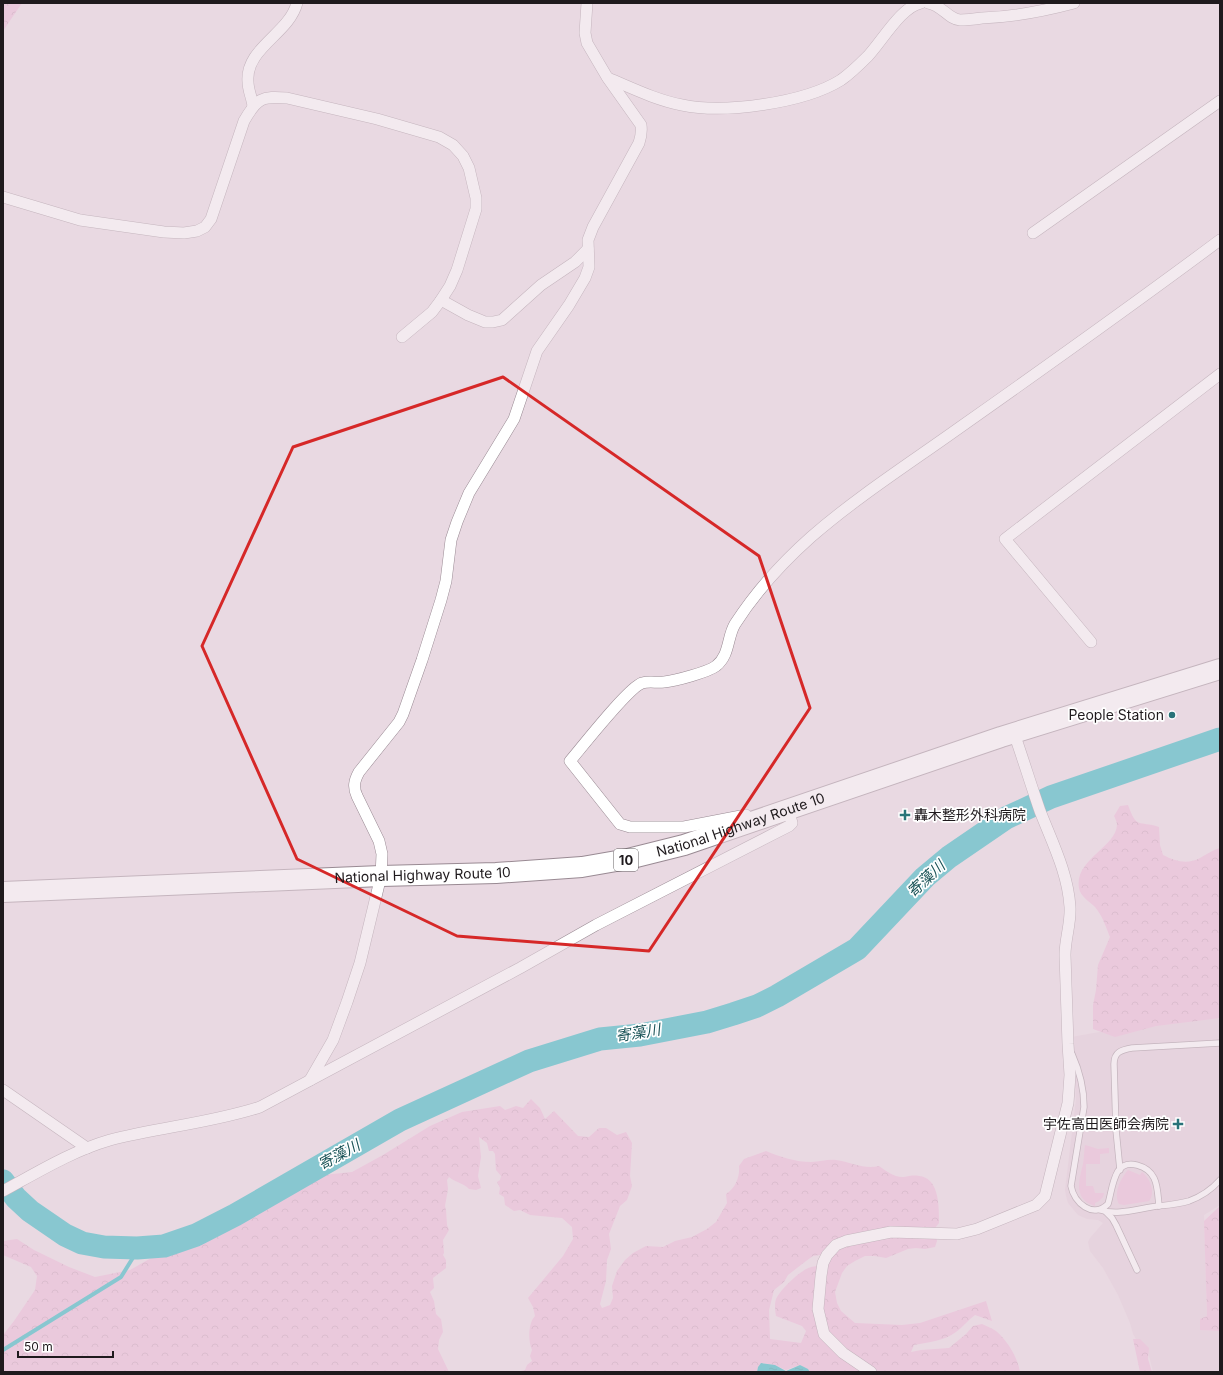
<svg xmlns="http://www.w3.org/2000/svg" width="1223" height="1375" font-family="Inter,'Noto Sans JP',sans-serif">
  <defs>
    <pattern id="forest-crowns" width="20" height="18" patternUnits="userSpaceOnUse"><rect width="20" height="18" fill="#ecb5d6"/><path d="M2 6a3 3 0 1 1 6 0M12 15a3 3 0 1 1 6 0" fill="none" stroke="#ca9bb7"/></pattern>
    <pattern id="water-ripples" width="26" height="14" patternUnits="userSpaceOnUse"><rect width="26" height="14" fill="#13b1bb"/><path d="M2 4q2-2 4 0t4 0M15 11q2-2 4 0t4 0" fill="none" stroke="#118f97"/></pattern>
  </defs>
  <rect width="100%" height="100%" fill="#e9d9e2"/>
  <path fill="#e3ccd9" d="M 1218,1018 L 1220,1021 L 1220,1205 L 1204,1215 L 1207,1316 L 1201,1330 L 1220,1331 L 1219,1372 L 1153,1372 L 1147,1348 L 1137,1341 L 1133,1334 L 1130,1323 L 1118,1295 L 1103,1268 L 1090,1251 L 1088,1242 L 1090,1238 L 1103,1223 L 1098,1220 L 1087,1219 L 1078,1215 L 1068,1203 L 1066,1196 L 1065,1190 L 1076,1099 L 1071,1037 L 1145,1024 Z"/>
  <g fill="#ecb5d6">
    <path d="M 1085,1145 L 1098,1149 L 1109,1148 L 1109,1153 L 1100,1154 L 1100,1164 L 1086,1164 L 1086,1186 L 1093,1186 L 1095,1193 L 1104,1193 L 1103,1197 L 1099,1201 L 1095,1203 L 1095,1206 C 1073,1199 1079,1181 1083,1164 C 1084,1158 1084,1152 1085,1145 Z"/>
    <path d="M 1128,1170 L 1140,1175 L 1142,1172 C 1150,1178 1156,1193 1149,1201 L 1124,1205 L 1119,1204 C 1113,1193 1121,1178 1128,1170 Z"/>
  </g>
  <g fill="url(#forest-crowns)">
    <path d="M 3,3 L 22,3 L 3,31 Z"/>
    <path d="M 1128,805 C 1137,830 1138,820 1159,827 L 1160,845 L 1163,855 C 1175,861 1187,865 1200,858 C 1207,854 1213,850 1220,848 L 1220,1018 L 1156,1026 L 1115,1037 L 1093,1029 L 1093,1005 L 1096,990 L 1098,965 L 1110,937 C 1106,927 1102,915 1095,907 C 1090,902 1080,896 1079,888 C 1074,860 1116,847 1117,825 C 1117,822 1115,818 1114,816 L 1120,806 Z"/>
    <path d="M 531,1099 L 540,1108 L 545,1119 L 554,1111 L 578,1136 L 589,1137 L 599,1128 L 606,1128 L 617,1135 L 626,1132 L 632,1143 L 630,1176 L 632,1186 L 627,1200 L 620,1206 L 609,1234 L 611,1249 L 607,1260 L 606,1281 L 600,1304 L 602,1308 L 610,1305 L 613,1298 L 612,1286 L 617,1271 L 625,1260 L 633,1253 L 646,1246 L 663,1247 L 675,1241 L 692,1237 L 707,1229 L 716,1222 L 727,1203 L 726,1194 C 736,1188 740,1176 739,1166 L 744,1159 L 766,1151 C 780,1157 796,1162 811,1162 C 820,1162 828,1159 836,1160 C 851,1162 865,1170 879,1166 C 886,1171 895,1178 904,1177 C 909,1176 914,1175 919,1176 C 940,1178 939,1208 939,1223 L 935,1228 L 875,1229 L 858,1233 L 841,1239 L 826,1251 L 820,1255 L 813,1256 L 806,1261 L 788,1275 L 784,1282 L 774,1290 L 769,1310 L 770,1339 L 801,1343 L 806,1331 L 802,1326 L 776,1316 C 775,1310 774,1302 777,1297 C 783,1287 807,1262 819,1267 C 823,1262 827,1257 832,1253 C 861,1231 902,1236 936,1236 L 937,1241 L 935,1247 L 925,1249 L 916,1248 L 908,1249 L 886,1258 L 875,1256 L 865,1256 L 855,1261 L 847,1266 L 842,1273 L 835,1292 L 837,1303 L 841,1311 L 855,1323 L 902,1325 L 920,1323 L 986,1301 L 992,1321 L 975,1315 C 968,1320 963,1327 956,1332 C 944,1341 929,1342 914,1345 L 911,1352 L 921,1350 L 949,1348 L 966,1334 L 973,1326 L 982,1324 C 986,1326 992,1328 996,1331 C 1007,1340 1018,1358 1020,1372 L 809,1372 L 800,1365 L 786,1370 L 774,1365 L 762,1363 L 758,1368 L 757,1372 L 517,1372 L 525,1370 L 527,1365 L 532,1361 L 530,1356 L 532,1350 C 528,1341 528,1323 535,1316 L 533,1307 L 528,1298 L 563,1256 L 573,1239 L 572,1227 L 562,1218 L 530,1215 L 520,1210 L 514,1211 L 505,1205 L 504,1197 L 499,1194 L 500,1188 L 497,1182 L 500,1180 L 501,1176 L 496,1170 L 495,1154 L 493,1151 L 489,1151 L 487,1143 L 479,1137 L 481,1157 L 478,1176 L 481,1188 L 476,1190 L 469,1189 C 464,1183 456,1183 449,1177 L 447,1180 L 448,1189 L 445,1206 L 446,1210 L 447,1225 L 449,1230 L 443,1240 L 444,1253 L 443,1255 L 446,1260 L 446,1268 L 433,1278 L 434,1288 L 430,1292 L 434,1301 L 436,1314 L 441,1319 L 443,1332 L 439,1340 L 438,1349 L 449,1372 L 3,1372 L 3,1335 L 14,1321 L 35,1290 L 37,1276 L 31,1267 L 3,1255 L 3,1241 L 17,1239 L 34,1250 L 69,1267 L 95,1277 L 130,1270 L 160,1253 L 200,1242 L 264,1210 L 323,1175 L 352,1172 L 383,1155 L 430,1126 L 462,1112 L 500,1106 L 505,1110 L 516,1106 L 523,1108 Z"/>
    <path d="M 1220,1206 L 1220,1331 L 1200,1330 L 1200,1319 L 1207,1316 L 1204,1221 Z"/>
    <path d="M 1133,1339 L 1140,1339 L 1149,1348 L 1148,1359 L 1152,1372 L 1140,1372 Z"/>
  </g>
  <path fill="url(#water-ripples)" d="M 761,1363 L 775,1365 L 786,1371 L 800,1365 L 808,1369 L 810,1372 L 757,1372 L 758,1367 Z"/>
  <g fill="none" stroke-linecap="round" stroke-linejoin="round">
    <path stroke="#13b1bb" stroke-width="4" d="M 3,1350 L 121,1277 L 134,1256 L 137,1248"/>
    <path stroke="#13b1bb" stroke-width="23" d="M 3,1181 L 16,1198 L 30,1211 L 65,1235 L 82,1243 L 104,1247 L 137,1248 L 164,1246 L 196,1235 L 235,1215 L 400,1120 L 529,1061 L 600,1039 L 640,1035 L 707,1022 L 733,1014 L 757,1006 L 777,996 L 857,949 L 925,877 L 949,857 L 1006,818 L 1051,797 L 1220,739"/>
    <g stroke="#998a93" stroke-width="7">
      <g id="lane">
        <path d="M 1072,1054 C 1080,1072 1084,1088 1084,1107 L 1071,1186 C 1074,1203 1093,1219 1108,1204 C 1111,1194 1112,1181 1118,1171 C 1127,1158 1148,1166 1154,1178 C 1158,1186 1158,1197 1159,1206"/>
        <path d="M 1120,1170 L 1116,1130 L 1114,1064 C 1114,1052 1121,1050 1132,1048 L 1220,1043"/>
        <path d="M 1100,1210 C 1118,1216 1140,1208 1158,1206 C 1168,1205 1179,1204 1189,1201 C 1200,1197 1212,1189 1220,1180"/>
        <path d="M 1106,1212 L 1112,1218 L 1116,1225 L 1137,1270"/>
      </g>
    </g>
    <g stroke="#998a93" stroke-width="12">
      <g id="street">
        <path d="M 928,3 C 942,5 948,19 960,20 C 967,20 975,19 982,18 C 1012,17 1044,11 1074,3"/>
        <path d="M 608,78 C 632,88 656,100 682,105 C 724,114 804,103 841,80 C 851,73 860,64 868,56 C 882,41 902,6 921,3"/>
        <path d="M 253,106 C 252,98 248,90 248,82 C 245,48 289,34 297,3"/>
        <path d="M 3,197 L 80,220 L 164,232 L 184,233 L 197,231 L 205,227 L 211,219 L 244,121 C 257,98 262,96 287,98 L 377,119 L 439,137 L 453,145 L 463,156 L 469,168 L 476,198 L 476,209 L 457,270 L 450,286 L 441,300 L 432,312 L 402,337"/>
        <path d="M 1033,233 L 1220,101"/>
        <path d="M 441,300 L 468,315 L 485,322 L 493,322 L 502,320 L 541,285 L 575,262 L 588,249"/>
        <path d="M 1091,642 L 1005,539 L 1220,374"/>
        <path d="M 746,815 L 684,827 L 630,827 L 620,824 L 570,761 C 582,747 628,688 642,683 C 649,681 657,683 664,682 C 675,681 708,672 716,666 C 730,655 727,637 735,624 C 755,593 784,561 811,537 C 857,497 910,463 959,428 C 1047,366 1134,304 1220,240"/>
        <path d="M 310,1080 L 333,1040 L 347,1002 L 360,963 L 381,876 L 382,854 L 379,841 L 357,796 C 353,787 354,781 359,772 L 399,722 L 403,714 L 422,660 L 441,600 L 446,581 L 451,540 L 457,522 L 469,493 L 514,419 L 537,351 L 569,305 L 585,278 L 589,267 L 588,240 L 593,227 L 639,143 C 641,137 642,132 641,125 L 607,77 L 587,43 L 585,33 L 587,3"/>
        <path d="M 3,1090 L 87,1148"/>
        <path d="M 3,1191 C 38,1172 72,1151 110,1140 C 160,1127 211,1123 260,1107 L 520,968 L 596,925 L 789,826 L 792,823 L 788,809 L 785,810"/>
        <path d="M 871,1372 L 843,1353 L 824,1334 L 818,1309 L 821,1276 L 823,1263 L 827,1255 L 836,1245 L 846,1241 L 891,1232 L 957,1234 L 977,1229 L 1036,1205 L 1045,1196 L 1068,1103 L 1070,1075 L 1068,1044 L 1065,955 C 1065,939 1071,923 1070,907 C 1068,873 1052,842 1040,811 C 1031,785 1023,759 1014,733"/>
      </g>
    </g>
    <g stroke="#998a93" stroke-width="22">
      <g id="highway">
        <path id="s1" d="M 3,892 L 381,876 L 496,873 L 582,867 L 628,859 L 684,845 L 1001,737 L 1220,669"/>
      </g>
    </g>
    <use href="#lane" stroke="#fff" stroke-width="5.5"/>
    <use href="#street" stroke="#fff" stroke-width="11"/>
    <use href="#highway" stroke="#fff" stroke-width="20"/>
  </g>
  <path d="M0 0H1223V1375H0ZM 503,377 L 759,556 L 810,708 L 649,951 L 457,936 L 297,859 L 202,646 L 293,447 Z" fill="#e9d9e2" fill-opacity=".55" fill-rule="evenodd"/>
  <path fill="none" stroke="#d62828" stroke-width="3" stroke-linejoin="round" d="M 503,377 L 759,556 L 810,708 L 649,951 L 457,936 L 297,859 L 202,646 L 293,447 Z"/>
  <g fill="#297379" stroke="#fff" stroke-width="1.5">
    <circle cx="1172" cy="715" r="4"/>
    <path d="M903 809h4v4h4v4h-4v4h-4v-4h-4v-4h4z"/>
    <path d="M1176 1118h4v4h4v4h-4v4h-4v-4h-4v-4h4z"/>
  </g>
  <g text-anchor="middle" stroke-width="3.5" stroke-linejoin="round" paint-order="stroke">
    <rect fill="#fff" stroke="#625f61" stroke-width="1" x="614" y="849" width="24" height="22" rx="3"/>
    <g font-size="13" font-weight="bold" fill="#1f1a1d">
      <text x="626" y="865">10</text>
    </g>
    <g font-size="14" fill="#1f1a1d" stroke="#fff" text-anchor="end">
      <text x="1164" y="720">People Station</text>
      <text x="914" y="820" text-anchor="start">轟木整形外科病院</text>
      <text x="1169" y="1129">宇佐高田医師会病院</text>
    </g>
    <g font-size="14" fill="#1f1a1d" stroke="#fff">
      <text dy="5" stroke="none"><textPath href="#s1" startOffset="744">National Highway Route 10</textPath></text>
      <text dy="5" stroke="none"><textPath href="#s1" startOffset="420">National Highway Route 10</textPath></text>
    </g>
    <g font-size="15" font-style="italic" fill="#1a5357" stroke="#fff">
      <text transform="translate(926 879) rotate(-43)" y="5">寄藻川</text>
      <text transform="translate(638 1033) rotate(-9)" y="5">寄藻川</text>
      <text transform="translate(339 1155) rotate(-29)" y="5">寄藻川</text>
    </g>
  </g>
  <rect width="1223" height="1375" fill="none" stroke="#1f1a1d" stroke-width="8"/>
  <path d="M18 1351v6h95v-6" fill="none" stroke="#1f1a1d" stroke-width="2"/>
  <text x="24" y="1351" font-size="12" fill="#1f1a1d" stroke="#ffffff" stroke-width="3" paint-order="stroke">50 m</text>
</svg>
